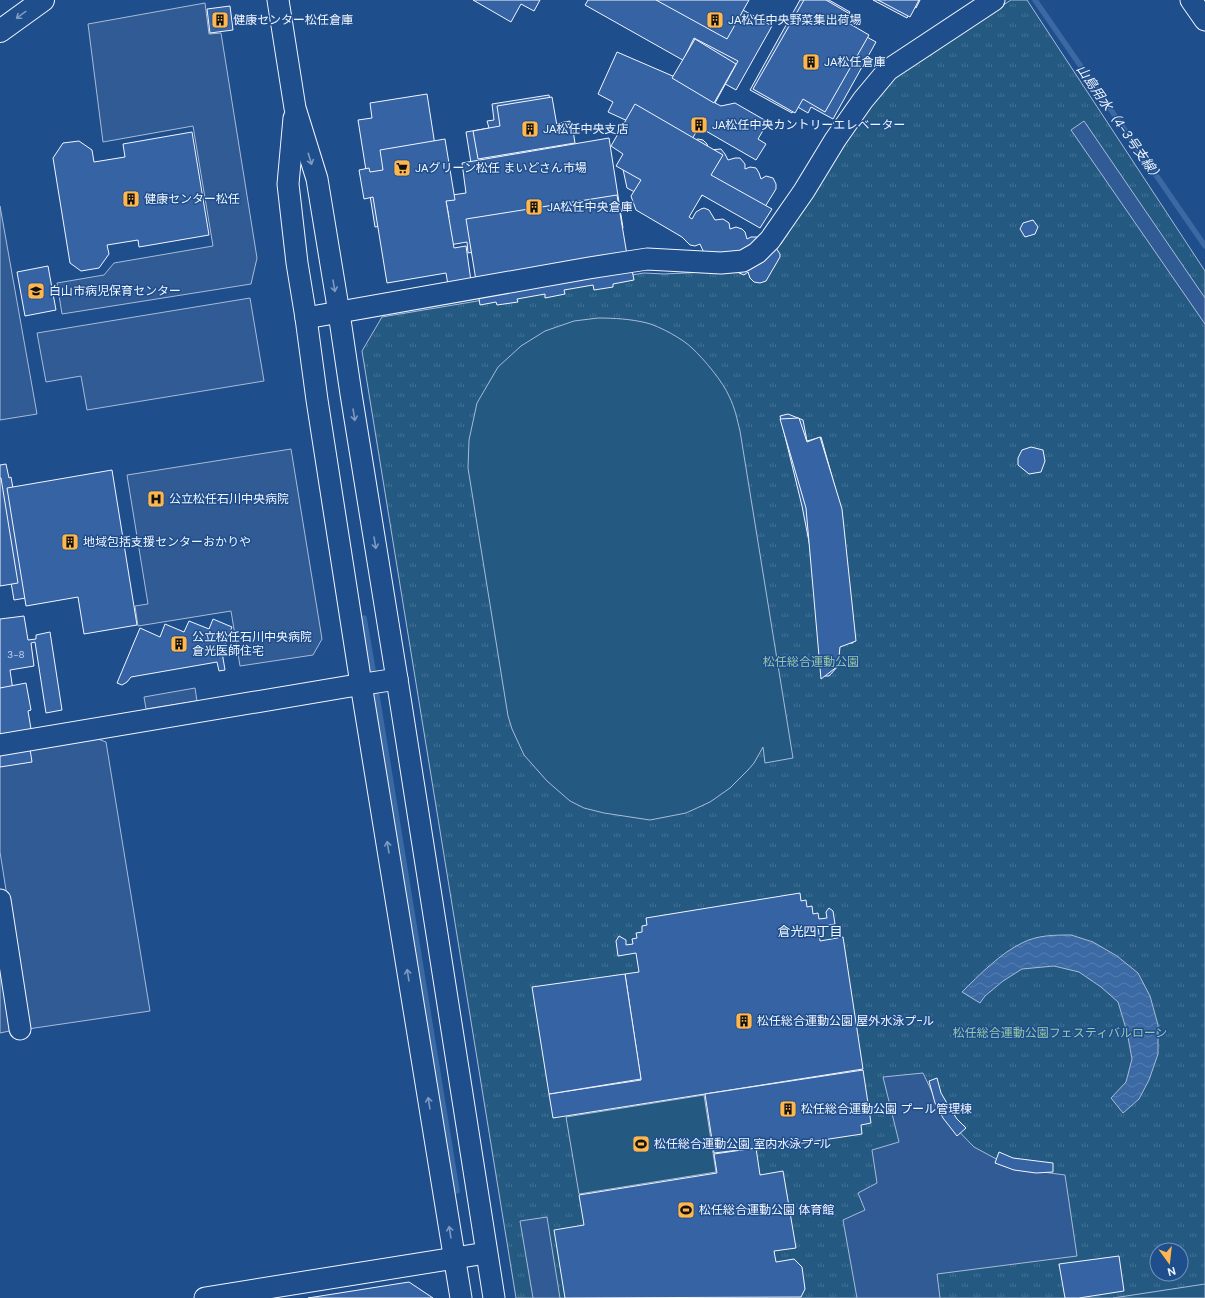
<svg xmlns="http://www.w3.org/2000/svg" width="1205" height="1298" font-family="'DM Sans','Noto Sans JP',sans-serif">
  <defs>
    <pattern id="grass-tufts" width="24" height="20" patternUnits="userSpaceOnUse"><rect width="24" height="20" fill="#245a82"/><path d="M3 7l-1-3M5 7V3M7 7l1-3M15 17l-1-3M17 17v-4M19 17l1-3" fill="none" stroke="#447295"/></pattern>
    <pattern id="water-waves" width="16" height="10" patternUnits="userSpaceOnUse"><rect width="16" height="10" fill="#3b69a3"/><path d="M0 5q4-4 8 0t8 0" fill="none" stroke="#587fb1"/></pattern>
  </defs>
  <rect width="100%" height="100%" fill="#1f4e8c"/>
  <path fill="url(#grass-tufts)" stroke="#a8bbd7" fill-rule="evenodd" d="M 1011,0 L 1027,0 L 1205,271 L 1205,1298 L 516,1298 L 362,351 L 382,317 L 644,273 L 664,274 L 748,270 L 781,244 L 878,93 L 897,73 ZM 1157,1250 L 1181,1250 L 1181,1274 L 1157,1274 Z"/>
  <g fill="#245a82" stroke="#a8bbd7">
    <path d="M 598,318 C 614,318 631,319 647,323 C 659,326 683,339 692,348 C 704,359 723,382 729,396 C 735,408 737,419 740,431 L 793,758 L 765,763 L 763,747 L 754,763 L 748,770 L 730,788 L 710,802 L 686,813 L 650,820 L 604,813 L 584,808 L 570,801 L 547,781 L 524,755 L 512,729 L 508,716 L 468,468 L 469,440 L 477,403 L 498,367 L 521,346 L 545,331 L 574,321 Z"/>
    <path d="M 704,1095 L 716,1172 L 579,1194 L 566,1117 Z"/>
    <path d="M 1205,1284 L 1205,1298 L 1113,1298 Z"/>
  </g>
  <g fill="#305b95" stroke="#a8bbd7">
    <path d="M 205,3 L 209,34 L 221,33 L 257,258 L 251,284 L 62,314 L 57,283 L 104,275 L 114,263 L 213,246 L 193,126 L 103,142 L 88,24 Z"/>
    <path d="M 1084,121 L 1205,298 L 1205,324 L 1071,130 Z"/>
    <path d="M 0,206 L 37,414 L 0,420 Z"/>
    <path d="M 250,298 L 264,381 L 87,410 L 81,376 L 46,382 L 37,333 Z"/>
    <path d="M 291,449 L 322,639 L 313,655 L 240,666 L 231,611 L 138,626 L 135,606 L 148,604 L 127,475 Z"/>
    <path d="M 195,688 L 197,701 L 146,709 L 144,697 Z"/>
    <path d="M 98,739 L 106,742 L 150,1011 L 28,1029 L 0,852 L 0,753 Z"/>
    <path d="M 0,944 L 14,1030 L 0,1033 Z"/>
    <path d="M 923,1073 L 943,1115 L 974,1147 L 1013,1168 L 1065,1175 L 1077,1256 L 937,1274 L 940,1298 L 857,1298 L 843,1220 L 865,1210 L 858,1193 L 877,1183 L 872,1150 L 899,1142 L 883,1077 Z"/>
    <path d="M 547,1217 L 560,1298 L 533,1298 L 520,1221 Z"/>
  </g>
  <path fill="url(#water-waves)" stroke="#a8bbd7" d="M 1071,935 L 1093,942 L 1117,956 L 1138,973 L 1150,996 L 1158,1025 L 1158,1054 L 1149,1080 L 1139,1099 L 1123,1113 L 1111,1098 L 1126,1082 L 1132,1059 L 1127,1032 L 1118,1002 L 1101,987 L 1079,972 L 1054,966 L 1022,969 L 1003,981 L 985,996 L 980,1003 L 962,992 C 979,975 1001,953 1022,943 C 1037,935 1055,935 1071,935 Z"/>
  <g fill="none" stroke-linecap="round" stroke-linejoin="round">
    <g stroke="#3b69a3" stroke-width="5.5">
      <path d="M 1035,0 L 1205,246"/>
      <path d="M 364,618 L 373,670"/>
      <path d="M 376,690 L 457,1191"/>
    </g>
  </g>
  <g fill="#3563a3" stroke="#f2f6ff">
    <path d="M 473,0 L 540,0 L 534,11 L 521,4 L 511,22 Z"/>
    <path d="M 588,0 L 725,0 L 772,26 L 736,90 L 585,5 Z"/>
    <path d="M 656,0 L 749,0 L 727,39 Z"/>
    <path d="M 800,0 L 829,0 L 850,12 L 843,24 L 876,42 L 833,119 L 811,107 L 808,113 L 796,106 L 792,113 L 750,90 Z"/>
    <path d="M 804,0 L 826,0 L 850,14 L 845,21 L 869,35 L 825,112 L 803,99 L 795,113 L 753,89 Z"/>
    <path d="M 873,0 L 920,0 L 916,8 L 913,6 L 907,18 Z"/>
    <path d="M 878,0 L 919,0 L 910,17 Z"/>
    <path d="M 230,6 L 233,30 L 210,33 L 207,9 Z"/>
    <path d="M 694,38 L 738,61 L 715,103 L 721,106 L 735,103 L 768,122 L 758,139 L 766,144 L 756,160 L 699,127 L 691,141 L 698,139 L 703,140 L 707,144 L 709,150 L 721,149 L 725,154 L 728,160 L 735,158 L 740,158 L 745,164 L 745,169 L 750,167 L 756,168 L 759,173 L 761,179 L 766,176 L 773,178 L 776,184 L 776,189 L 763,210 L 758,212 L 751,212 L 747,208 L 744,203 L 737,204 L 731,200 L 730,194 L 723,195 L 716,192 L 713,185 L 707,186 L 702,196 L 697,200 L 688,200 L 681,196 L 680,189 L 687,176 L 683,167 L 684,161 L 680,159 L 658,204 L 627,188 L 621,160 L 627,149 L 622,146 L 632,123 L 608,112 L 613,102 L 598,94 L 617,52 L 675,77 Z"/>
    <path d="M 695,39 L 736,64 L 714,103 L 672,78 Z"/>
    <path d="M 427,94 L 446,216 L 375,227 L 358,120 L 372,118 L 370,103 Z"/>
    <path d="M 549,95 L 554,124 L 570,121 L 573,138 L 557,140 L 558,149 L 471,163 L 466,132 L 489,128 L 487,121 L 494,120 L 492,104 Z"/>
    <path d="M 552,97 L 557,126 L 572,124 L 575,143 L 478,159 L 473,131 L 500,126 L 497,106 Z"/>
    <path d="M 635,104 L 723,155 L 711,175 L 772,209 L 760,228 L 702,195 L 689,217 L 692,219 L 696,212 L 701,209 L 704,208 L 709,210 L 715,220 L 723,219 L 729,223 L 730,229 L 736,227 L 742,229 L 745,232 L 747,239 L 751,237 L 757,237 L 776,248 L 780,254 L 780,257 L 766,281 L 760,283 L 754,282 L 750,278 L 748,272 L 744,275 L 737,272 L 704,253 L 700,244 L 695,246 L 690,245 L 682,237 L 636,210 L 631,196 L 641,180 L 616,166 L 623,154 L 611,146 Z"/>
    <path d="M 192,132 L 209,235 L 139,247 L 138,240 L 107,245 L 109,254 L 99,268 L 81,271 L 70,263 L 53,158 L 63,143 L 79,141 L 92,150 L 94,162 L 125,157 L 123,144 Z"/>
    <path d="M 609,138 L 623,228 L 603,231 L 604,235 L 583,238 L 583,234 L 556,239 L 556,243 L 535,246 L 534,243 L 509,247 L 509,251 L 487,254 L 486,250 L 468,253 L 467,242 L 420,250 L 416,223 L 449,217 L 445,196 L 466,193 L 462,163 Z"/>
    <path d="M 445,139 L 455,200 L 446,201 L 454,248 L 466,246 L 471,281 L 448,285 L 446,273 L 387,283 L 373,197 L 364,199 L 359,170 L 369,168 L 370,172 L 383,170 L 380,150 Z"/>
    <path d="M 617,195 L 627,255 L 629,255 L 634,280 L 613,284 L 613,287 L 594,290 L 593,285 L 564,290 L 565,294 L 545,298 L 545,294 L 517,299 L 518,302 L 497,305 L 496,302 L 480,305 L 466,219 Z"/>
    <path d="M 1033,220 L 1038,227 L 1035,234 L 1025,237 L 1020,229 L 1023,223 Z"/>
    <path d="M 48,266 L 56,310 L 25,316 L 17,272 Z"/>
    <path d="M 788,414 L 803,420 L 807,441 L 821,437 L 840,505 L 847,564 L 853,643 L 839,643 L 839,665 L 829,676 L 822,676 L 816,594 L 811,552 L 802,506 L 780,416 Z"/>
    <path d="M 799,418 L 807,442 L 820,437 L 842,509 L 856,641 L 840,647 L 838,666 L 821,679 L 806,508 L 780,419 Z"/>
    <path d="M 1031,447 L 1043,450 L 1045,461 L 1041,472 L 1029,474 L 1018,465 L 1018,458 L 1022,450 Z"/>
    <path d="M 6,464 L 9,478 L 11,477 L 32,597 L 14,600 L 0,517 L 0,465 Z"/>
    <path d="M 112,470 L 137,625 L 84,634 L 78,597 L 26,606 L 7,488 Z"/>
    <path d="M 0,478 L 1,478 L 18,583 L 0,586 Z"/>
    <path d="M 24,616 L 28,640 L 36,639 L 36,635 L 50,632 L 62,710 L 46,713 L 35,642 L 31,643 L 34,666 L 10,670 L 16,711 L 0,713 L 0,619 Z"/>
    <path d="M 213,619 L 232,627 L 222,652 L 225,670 L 219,671 L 217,662 L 131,677 L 127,682 L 122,685 L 117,683 L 140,628 L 160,637 L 165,624 L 184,632 L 189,621 L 209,629 Z"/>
    <path d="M 26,683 L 31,710 L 28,711 L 32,735 L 28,736 L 32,762 L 0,767 L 0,688 Z"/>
    <path d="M 800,893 L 801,901 L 806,900 L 807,907 L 812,906 L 813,914 L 818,913 L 819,919 L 827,918 L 826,912 L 829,908 L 833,911 L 835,924 L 818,927 L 820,941 L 843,937 L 863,1069 L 553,1118 L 549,1094 L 641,1080 L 625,974 L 639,972 L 636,953 L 618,956 L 616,941 L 619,936 L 626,940 L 626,945 L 633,944 L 632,939 L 637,938 L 636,933 L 642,932 L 642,926 L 647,925 L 646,918 Z"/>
    <path d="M 625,974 L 641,1079 L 549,1094 L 532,987 Z"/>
    <path d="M 863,1070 L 871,1123 L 861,1125 L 862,1134 L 757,1150 L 757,1148 L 714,1153 L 705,1094 Z"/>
    <path d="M 937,1078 L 941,1093 L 951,1110 L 957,1119 L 966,1128 L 957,1136 L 943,1118 L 935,1103 L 929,1081 Z"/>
    <path d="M 756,1148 L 760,1175 L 783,1171 L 796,1248 L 774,1251 L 776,1262 L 794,1259 L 802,1267 L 805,1289 L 801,1297 L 565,1298 L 554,1230 L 584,1225 L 579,1195 L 717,1173 L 714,1154 Z"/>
    <path d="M 999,1152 L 1013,1158 L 1053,1163 L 1053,1172 L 1036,1173 L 1014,1170 L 995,1163 Z"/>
    <path d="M 1119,1256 L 1124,1291 L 1079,1298 L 1065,1298 L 1059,1264 Z"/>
    <path d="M 409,1282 L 433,1298 L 308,1298 Z"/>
  </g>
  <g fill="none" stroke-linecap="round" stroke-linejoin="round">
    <g stroke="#f2f6ff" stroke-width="23">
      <g id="minor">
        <path d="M 278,0 L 295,108 L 317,179 L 339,313 L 351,394 L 397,679 L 494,1298"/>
        <path d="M 1191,0 L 1205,20"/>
        <path d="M 294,118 L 288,184 L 297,263 L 306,318 L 317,400 L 361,684 L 461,1298"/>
        <path d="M 306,318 L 589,268 L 647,259 L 721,263 L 743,261 L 757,253 L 770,240 L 804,191 L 835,140 L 863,100 L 888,70 L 994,0"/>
        <path d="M 0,745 L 345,687 L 397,679"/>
        <path d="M 0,900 L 20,1029"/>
        <path d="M 205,1298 L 486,1253"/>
      </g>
    </g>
    <g stroke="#f2f6ff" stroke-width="24">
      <path id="highway" d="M 0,31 L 43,0"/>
    </g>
    <use href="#minor" stroke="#1f4e8c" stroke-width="21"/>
    <use href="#highway" stroke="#1f4e8c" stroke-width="22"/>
  </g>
  <defs><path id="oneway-shaft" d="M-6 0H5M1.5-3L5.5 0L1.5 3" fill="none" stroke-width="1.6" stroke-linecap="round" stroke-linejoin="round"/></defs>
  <g stroke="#7e9ac0">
    <use href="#oneway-shaft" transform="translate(21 15) rotate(144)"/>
    <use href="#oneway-shaft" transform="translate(310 159) rotate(73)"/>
    <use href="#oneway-shaft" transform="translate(334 286) rotate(80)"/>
    <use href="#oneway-shaft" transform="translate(354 415) rotate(81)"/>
    <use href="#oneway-shaft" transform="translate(375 543) rotate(81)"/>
    <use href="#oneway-shaft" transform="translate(388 847) rotate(-99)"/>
    <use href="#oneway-shaft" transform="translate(408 975) rotate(-99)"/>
    <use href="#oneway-shaft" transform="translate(429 1103) rotate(-99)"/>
    <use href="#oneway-shaft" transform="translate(450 1232) rotate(-99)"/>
  </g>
  <defs>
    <g id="building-square" transform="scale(0.9)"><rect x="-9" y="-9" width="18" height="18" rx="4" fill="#ffb74d" stroke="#1f4e8c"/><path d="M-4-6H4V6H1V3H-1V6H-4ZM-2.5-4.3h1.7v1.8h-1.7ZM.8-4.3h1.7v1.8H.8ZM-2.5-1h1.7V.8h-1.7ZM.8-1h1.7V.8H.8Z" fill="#111"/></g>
    <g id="supermarket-square" transform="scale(0.9)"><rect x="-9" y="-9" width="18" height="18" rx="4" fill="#ffb74d" stroke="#1f4e8c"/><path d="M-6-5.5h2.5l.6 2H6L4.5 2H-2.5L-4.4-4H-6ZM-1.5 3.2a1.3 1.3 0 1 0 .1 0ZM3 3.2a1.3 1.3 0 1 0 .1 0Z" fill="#111"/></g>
    <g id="school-square" transform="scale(0.9)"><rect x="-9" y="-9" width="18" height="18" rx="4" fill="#ffb74d" stroke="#1f4e8c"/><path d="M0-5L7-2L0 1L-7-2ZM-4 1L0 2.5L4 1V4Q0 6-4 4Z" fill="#111"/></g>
    <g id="hospital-square" transform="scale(0.9)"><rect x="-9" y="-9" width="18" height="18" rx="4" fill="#ffb74d" stroke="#1f4e8c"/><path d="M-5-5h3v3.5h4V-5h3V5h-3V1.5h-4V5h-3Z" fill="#111"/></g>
    <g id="stadium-square" transform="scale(0.9)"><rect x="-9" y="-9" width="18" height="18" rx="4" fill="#ffb74d" stroke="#1f4e8c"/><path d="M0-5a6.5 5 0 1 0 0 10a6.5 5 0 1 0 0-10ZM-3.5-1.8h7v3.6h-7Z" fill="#111"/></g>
  </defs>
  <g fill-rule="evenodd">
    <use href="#building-square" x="220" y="20"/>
    <use href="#building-square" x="715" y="20"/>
    <use href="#building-square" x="811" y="62"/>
    <use href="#building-square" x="699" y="125"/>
    <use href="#building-square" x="530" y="129"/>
    <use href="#supermarket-square" x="402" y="168"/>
    <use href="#building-square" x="131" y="199"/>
    <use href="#building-square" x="534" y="207"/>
    <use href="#school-square" x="36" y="291"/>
    <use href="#hospital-square" x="156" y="499"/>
    <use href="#building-square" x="70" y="542"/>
    <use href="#building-square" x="179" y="644"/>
    <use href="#building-square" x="744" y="1021"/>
    <use href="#building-square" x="788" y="1109"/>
    <use href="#stadium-square" x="641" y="1144"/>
    <use href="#stadium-square" x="686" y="1210"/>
  </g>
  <g text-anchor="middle" stroke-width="3" stroke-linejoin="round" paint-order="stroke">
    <g font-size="10" fill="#c3d1e8">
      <text x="16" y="658">3-8</text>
    </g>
    <g font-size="12" fill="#f2f6ff" stroke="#1f4e8c" text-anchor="start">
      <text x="233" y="24">健康センター松任倉庫</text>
      <text x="728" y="24">JA松任中央野菜集出荷場</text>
      <text x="824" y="66">JA松任倉庫</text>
      <text x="712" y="129">JA松任中央カントリーエレベーター</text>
      <text x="543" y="133">JA松任中央支店</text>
      <text x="415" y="172">JAグリーン松任 まいどさん市場</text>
      <text x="144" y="203">健康センター松任</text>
      <text x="547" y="211">JA松任中央倉庫</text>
      <text x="49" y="295">白山市病児保育センター</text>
      <text x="169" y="503">公立松任石川中央病院</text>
      <text x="83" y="546">地域包括支援センターおかりや</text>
      <text x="192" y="641">公立松任石川中央病院<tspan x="192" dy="14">倉光医師住宅</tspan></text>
      <text x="757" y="1025">松任総合運動公園 屋外水泳プｰル</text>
      <text x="801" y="1113">松任総合運動公園 プール管理棟</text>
      <text x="654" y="1148">松任総合運動公園 室内水泳プｰル</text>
      <text x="699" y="1214">松任総合運動公園 体育館</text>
    </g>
    <g font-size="12" fill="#97c8a6" stroke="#1f4e8c">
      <text x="811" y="666">松任総合運動公園</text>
      <text x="1060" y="1037">松任総合運動公園フェスティバルローン</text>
    </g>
    <g font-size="13" font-style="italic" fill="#f2f6ff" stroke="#1f4e8c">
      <text transform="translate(1120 123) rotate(55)" y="5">山島用水（4-3号支線）</text>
    </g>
    <g font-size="13" fill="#f2f6ff" stroke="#1f4e8c">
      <text x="810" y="936">倉光四丁目</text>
    </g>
  </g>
  <g transform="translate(1169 1262) rotate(165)"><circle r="19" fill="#1f4e8c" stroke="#7391ba"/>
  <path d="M0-3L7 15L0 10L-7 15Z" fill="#ffb74d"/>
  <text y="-6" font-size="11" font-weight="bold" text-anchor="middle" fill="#f2f6ff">N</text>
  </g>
</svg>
